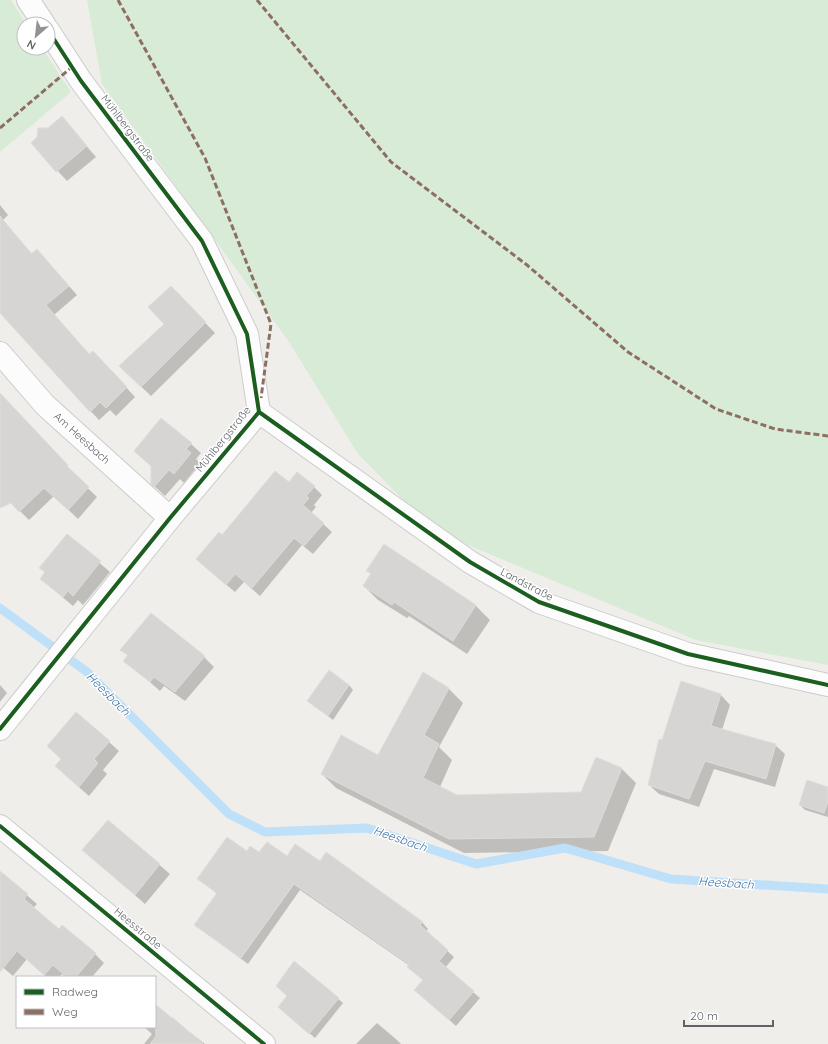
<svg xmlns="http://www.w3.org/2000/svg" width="828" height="1044" font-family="Quicksand,sans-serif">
  <rect width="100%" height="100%" fill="#efeeea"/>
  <g fill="#d8ebd6">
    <path d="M 0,0 L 11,0 L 26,24 L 24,24 L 24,48 L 42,48 L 71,92 L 0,152 Z"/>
    <path d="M 87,0 L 828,0 L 828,665 L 696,640 L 434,531 L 358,454 L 289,342 L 102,84 Z"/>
  </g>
  <g fill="#0003">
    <path d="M 62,118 L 96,157 L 67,181 L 32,143 Z"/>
    <path d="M 0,205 L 8,215 L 3,220 L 32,254 L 37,250 L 77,295 L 54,315 L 90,355 L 102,361 L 135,397 L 116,416 L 110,410 L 99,420 L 62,381 L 0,310 Z"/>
    <path d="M 171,287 L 215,333 L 151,396 L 130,376 L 165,324 Z"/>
    <path d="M 0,394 L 75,476 L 97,497 L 78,519 L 54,496 L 29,520 L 0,491 Z"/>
    <path d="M 191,444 L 201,453 L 196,459 L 200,463 L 184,483 L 180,479 L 165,496 L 152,484 L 152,467 L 135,451 Z"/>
    <path d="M 289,483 L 314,487 L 322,495 L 314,505 L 316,507 L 311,513 L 332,532 L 313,554 L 302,545 L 260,596 L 244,582 L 235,592 L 205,567 L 223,536 Z"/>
    <path d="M 67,535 L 110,572 L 83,605 L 78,600 L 73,606 L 41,579 L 46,573 L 41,568 Z"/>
    <path d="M 368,570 L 476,606 L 490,620 L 467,654 L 409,616 L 407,618 L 378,600 L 364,586 L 372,574 Z"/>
    <path d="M 122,649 L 204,657 L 214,667 L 185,701 L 164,686 L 160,691 L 125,660 L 128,656 Z"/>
    <path d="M 423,673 L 449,689 L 463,703 L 439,747 L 452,760 L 440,787 L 457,796 L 582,793 L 596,759 L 622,769 L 636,783 L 608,851 L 464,853 L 336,788 L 322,774 L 379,757 Z"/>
    <path d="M 682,683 L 721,695 L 730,705 L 722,730 L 775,745 L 785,754 L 775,787 L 714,769 L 699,807 L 659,794 L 649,785 Z"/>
    <path d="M 0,685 L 7,693 L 0,702 Z"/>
    <path d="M 349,685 L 353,690 L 333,720 L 308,701 Z"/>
    <path d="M 109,742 L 119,751 L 103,770 L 107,774 L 89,796 L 66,776 Z"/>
    <path d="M 828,788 L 828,817 L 805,810 L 800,805 Z"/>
    <path d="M 108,821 L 170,874 L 145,904 L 83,850 Z"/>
    <path d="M 247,852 L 320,863 L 422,922 L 428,929 L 426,932 L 454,957 L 445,968 L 480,998 L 456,1026 L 422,996 L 423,980 L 415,973 L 410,966 L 300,890 L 248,964 L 195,925 L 217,894 L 198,878 Z"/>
    <path d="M 0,872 L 37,904 L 33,908 L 59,930 L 95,954 L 104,963 L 92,977 L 66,977 L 62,974 L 59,977 L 47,977 L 27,959 L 13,976 L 0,965 Z"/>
    <path d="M 294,962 L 343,1003 L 315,1038 L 284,1012 Z"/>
    <path d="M 155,1005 L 187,1030 L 205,1044 L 144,1044 L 152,1034 L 144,1027 L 155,1027 Z"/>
    <path d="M 377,1023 L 397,1040 L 401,1044 L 356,1044 Z"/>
  </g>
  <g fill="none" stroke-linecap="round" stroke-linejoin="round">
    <path stroke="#bfe0f9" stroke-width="9" d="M 0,608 L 87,672 L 229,814 L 265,832 L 367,828 L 476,864 L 565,848 L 671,879 L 828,889"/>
  </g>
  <g fill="#d6d5d3" stroke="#deddd9">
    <path d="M 62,116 L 87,146 L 56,172 L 31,143 L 37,137 L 38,128 L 48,128 Z"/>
    <path d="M 0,216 L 31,254 L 37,249 L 69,286 L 46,305 L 89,354 L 93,351 L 127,387 L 106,408 L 100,402 L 90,412 L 0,313 Z"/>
    <path d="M 171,286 L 206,322 L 141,387 L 119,366 L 164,324 L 148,307 Z"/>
    <path d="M 0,393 L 68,465 L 67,466 L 89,487 L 68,510 L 44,488 L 19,512 L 11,503 L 0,508 Z"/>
    <path d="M 161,418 L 192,443 L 186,449 L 191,453 L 174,474 L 169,470 L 154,487 L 151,484 L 151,466 L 134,451 Z"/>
    <path d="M 275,471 L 289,482 L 297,472 L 315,486 L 306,496 L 309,498 L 303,505 L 324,523 L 304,546 L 294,538 L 252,588 L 235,574 L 226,585 L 196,559 L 219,532 L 222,535 Z"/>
    <path d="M 67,534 L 101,561 L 73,596 L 68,591 L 63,597 L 40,579 L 45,572 L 39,568 Z"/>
    <path d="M 384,544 L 476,605 L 453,641 L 394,602 L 392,605 L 363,586 L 371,573 L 366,571 Z"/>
    <path d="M 151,613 L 205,656 L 175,692 L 154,677 L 150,682 L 123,661 L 128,655 L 120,650 Z"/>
    <path d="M 329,670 L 349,685 L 328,716 L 307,701 Z"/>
    <path d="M 423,672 L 449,688 L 424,735 L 439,744 L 423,778 L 457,795 L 581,792 L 596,757 L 622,768 L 594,837 L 449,839 L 321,774 L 341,735 L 378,755 Z"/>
    <path d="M 681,681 L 721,694 L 711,726 L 776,744 L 766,779 L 705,761 L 689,799 L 648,785 L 659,739 L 662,740 Z"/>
    <path d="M 76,712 L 110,741 L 94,759 L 98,763 L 79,787 L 55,766 L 61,759 L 47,746 Z"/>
    <path d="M 807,780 L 828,787 L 828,801 L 824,813 L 799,805 Z"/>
    <path d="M 108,820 L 160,864 L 135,895 L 82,850 Z"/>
    <path d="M 227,837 L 247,851 L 250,846 L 259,852 L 267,842 L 287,856 L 295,844 L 320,861 L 326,852 L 423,922 L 420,925 L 448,950 L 439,961 L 474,991 L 449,1020 L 414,990 L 423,980 L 407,967 L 409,964 L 294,884 L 241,958 L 194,925 L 217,893 L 197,879 Z"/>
    <path d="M 0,871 L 28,894 L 24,899 L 59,929 L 62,925 L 96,953 L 76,977 L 67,977 L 53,965 L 44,975 L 17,951 L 0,972 Z"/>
    <path d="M 294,961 L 339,998 L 309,1034 L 278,1007 L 287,996 L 276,986 Z"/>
    <path d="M 155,1004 L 172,1018 L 172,1017 L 203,1044 L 150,1044 L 156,1036 Z"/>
  </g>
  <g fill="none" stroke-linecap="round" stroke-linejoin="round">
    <g stroke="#cbcccc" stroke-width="24">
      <g id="street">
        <path d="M 28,0 L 44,24"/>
        <path d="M 0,353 L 45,405 L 170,518"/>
        <path d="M 259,412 L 470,562 L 539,602 L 688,654 L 828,685"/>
        <path d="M 0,729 L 170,518 L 259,412 L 247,334 L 202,241 L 81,81 L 48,30"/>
        <path d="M 0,826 L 264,1044"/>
      </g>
    </g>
    <use href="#street" stroke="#fdfcfc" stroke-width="22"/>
    <g stroke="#8d6e63" stroke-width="3" stroke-dasharray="6 3" stroke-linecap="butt">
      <path d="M 118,0 L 205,158 L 271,324 L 261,398"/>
      <path d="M 257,0 L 391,162 L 527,265 L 628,352 L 716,409 L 775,429 L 828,436"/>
      <path d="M 0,128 L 72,67"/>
    </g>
    <g stroke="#fff" stroke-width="6">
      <g id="cycleway">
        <path d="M 259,412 L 470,562 L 539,602 L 688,654 L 828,685"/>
        <path d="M 0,729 L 170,518 L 259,412 L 247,334 L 202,241 L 81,81 L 48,30"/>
        <path d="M 0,826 L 264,1044"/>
      </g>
    </g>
    <use href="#cycleway" stroke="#1b5e20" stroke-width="4"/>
  </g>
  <g text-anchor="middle" stroke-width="3" stroke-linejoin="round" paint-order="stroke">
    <g font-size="11" fill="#5f6368" stroke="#fff">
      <text transform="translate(128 128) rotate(53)" y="4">Mühlbergstraße</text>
      <text transform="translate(82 438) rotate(42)" y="4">Am Heesbach</text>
      <text transform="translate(223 439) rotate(-51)" y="4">Mühlbergstraße</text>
      <text transform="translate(527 584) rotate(28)" y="4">Landstraße</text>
      <text transform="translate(138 928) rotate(40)" y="4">Heesstraße</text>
    </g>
    <g font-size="12" font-style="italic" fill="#4174aa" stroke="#fff">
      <text transform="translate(108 694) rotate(45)" y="4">Heesbach</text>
      <text transform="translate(400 839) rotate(19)" y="4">Heesbach</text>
      <text transform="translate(726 883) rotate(4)" y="4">Heesbach</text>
    </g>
  </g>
  <rect x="16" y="976" width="140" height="52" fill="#ffffff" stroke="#bfc1c3"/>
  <rect x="24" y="989" width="20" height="6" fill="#1b5e20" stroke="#bfc1c3"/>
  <text x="52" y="996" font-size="12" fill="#5f6368">Radweg</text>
  <rect x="24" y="1009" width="20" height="6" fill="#8d6e63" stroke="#bfc1c3"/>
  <text x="52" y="1016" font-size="12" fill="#5f6368">Weg</text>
  <g transform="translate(36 36) rotate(208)"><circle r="19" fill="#ffffff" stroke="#bfc1c3"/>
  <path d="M0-3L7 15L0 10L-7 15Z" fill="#919496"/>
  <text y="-6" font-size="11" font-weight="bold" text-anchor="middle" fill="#5f6368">N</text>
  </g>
  <path d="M684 1020v6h89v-6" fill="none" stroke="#5f6368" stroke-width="2"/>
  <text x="690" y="1020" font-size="12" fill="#5f6368" stroke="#ffffff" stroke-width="3" paint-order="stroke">20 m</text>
</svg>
